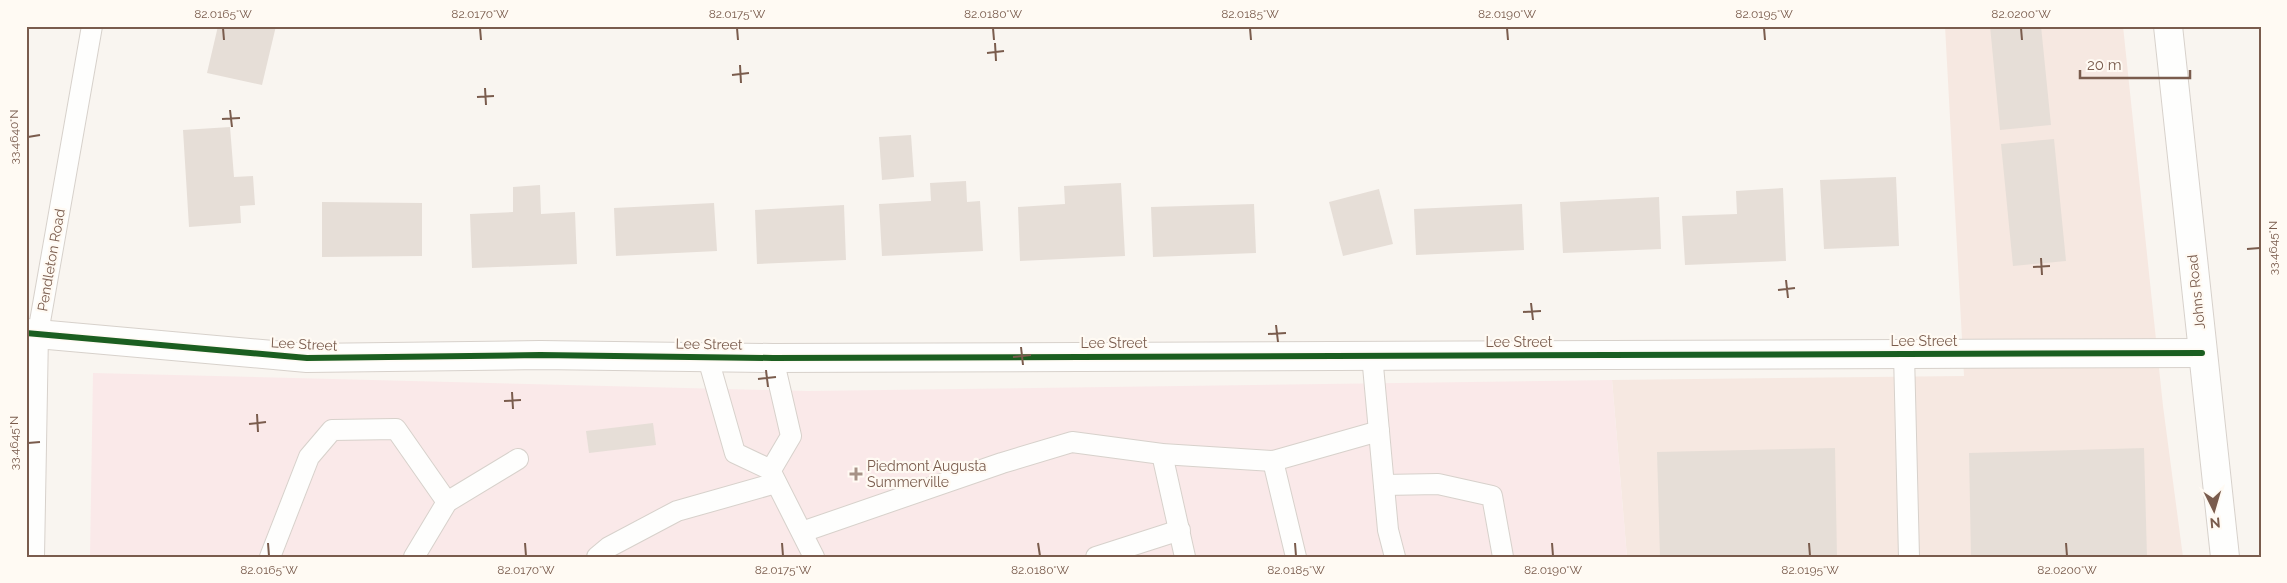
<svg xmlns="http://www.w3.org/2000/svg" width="2287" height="583" font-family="Raleway,sans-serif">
  <rect width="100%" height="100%" fill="#f9f5f0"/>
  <path fill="#f6e8e1" d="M 1945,26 L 2123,26 L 2163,406 L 2183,557 L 1627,557 L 1612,380 L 1964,376 Z"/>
  <path fill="#fae9e9" d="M 93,373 L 808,391 L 1612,380 L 1627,557 L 90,557 Z"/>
  <g fill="#e6ded7">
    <path d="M 218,26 L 276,26 L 262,85 L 207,73 Z"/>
    <path d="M 1990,26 L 2041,26 L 2051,125 L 2000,130 Z"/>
    <path d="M 230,127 L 234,177 L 253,176 L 255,205 L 240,206 L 241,223 L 189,227 L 183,130 Z"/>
    <path d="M 911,135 L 914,177 L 882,180 L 879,137 Z"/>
    <path d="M 2054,139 L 2066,261 L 2013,266 L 2001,144 Z"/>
    <path d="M 1896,177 L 1899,246 L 1824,249 L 1820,180 Z"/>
    <path d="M 966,181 L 967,202 L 980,201 L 983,251 L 882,256 L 879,204 L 931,201 L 930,183 Z"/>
    <path d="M 1121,183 L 1125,256 L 1020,261 L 1018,207 L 1065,204 L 1064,186 Z"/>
    <path d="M 540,185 L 541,214 L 575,212 L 577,264 L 472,268 L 470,214 L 513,212 L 513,187 Z"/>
    <path d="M 1783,188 L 1786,261 L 1685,265 L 1682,216 L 1737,214 L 1736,191 Z"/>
    <path d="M 1379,189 L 1393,244 L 1343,256 L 1329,202 Z"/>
    <path d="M 1659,197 L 1661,249 L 1563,253 L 1560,202 Z"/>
    <path d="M 322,202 L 422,203 L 422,256 L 322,257 Z"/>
    <path d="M 714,203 L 717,251 L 616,256 L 614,208 Z"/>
    <path d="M 1254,204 L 1256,253 L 1153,257 L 1151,207 Z"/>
    <path d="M 1522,204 L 1524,250 L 1416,255 L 1414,209 Z"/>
    <path d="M 844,205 L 846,260 L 757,264 L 755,210 Z"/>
    <path d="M 653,423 L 656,445 L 589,453 L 586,431 Z"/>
    <path d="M 1835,448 L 1837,557 L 1660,557 L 1657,452 Z"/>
    <path d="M 2144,448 L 2147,557 L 1971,557 L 1969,453 Z"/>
  </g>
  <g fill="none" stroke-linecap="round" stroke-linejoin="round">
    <g stroke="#d7d1cb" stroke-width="22">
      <g id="lane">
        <path d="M 1904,354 L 1909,557"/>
        <path d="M 707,355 L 735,453 L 771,470 L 791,436 L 773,358"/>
        <path d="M 1372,355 L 1388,530 L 1395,557"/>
        <path d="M 1162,454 L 1185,557"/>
        <path d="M 1273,461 L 1296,557"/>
        <path d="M 771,472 L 814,557"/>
        <path d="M 1384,485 L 1438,484 L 1492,496 L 1503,557"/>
        <path d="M 802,532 L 1002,463 L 1072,442 L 1162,454 L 1273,461 L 1379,431"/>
        <path d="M 34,557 L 38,333 L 92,26"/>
        <path d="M 270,557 L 309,457 L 332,430 L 396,429 L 447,502"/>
        <path d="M 414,557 L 447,502 L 518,459"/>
        <path d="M 597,557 L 609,547 L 677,511 L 776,483"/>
        <path d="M 1096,557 L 1180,530"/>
      </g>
    </g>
    <g stroke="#d7d1cb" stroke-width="30">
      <g id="street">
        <path d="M 2168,26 L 2225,557"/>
        <path d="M 26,333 L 307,358 L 540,355 L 773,358 L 2202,353"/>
      </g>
    </g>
    <use href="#lane" stroke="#fefefd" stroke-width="20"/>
    <use href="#street" stroke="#fefefd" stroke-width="28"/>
    <g stroke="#fffaf3" stroke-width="9">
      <path id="cycleway" d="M 26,333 L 307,358 L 540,355 L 773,358 L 2202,353"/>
    </g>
    <use href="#cycleway" stroke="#1b5e20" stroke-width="6"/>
  </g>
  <path fill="none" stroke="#7a5c4d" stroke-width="2" d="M 223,28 L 224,40M 480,28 L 481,40M 737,28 L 738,40M 993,28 L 994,40M 1250,28 L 1251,40M 1507,28 L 1508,40M 1764,28 L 1765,40M 2021,28 L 2022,40M 995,43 L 996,61M 987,53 L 1004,51M 740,65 L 741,83M 732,75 L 749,73M 485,88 L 486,105M 477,97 L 494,96M 230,110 L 232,127M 222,119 L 240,118M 28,137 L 40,135M 2247,249 L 2260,248M 2041,258 L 2042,275M 2033,267 L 2050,266M 1786,280 L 1788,298M 1778,290 L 1795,288M 1531,303 L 1533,320M 1523,312 L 1541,311M 1276,325 L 1278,342M 1268,334 L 1286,333M 1021,347 L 1023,365M 1013,357 L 1031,355M 766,370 L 768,387M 758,379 L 776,377M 512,392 L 513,409M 504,401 L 521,400M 257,414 L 258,432M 249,424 L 266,422M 28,443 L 40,442M 268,543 L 269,556M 525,543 L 526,556M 782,543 L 783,556M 1038,543 L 1040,556M 1295,543 L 1296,556M 1552,543 L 1553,556M 1809,543 L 1810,556M 2066,543 L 2067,556"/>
  <path fill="#a69286" stroke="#fffaf3" stroke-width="2" d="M853.5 466.5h5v5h5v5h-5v5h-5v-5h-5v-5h5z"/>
  <g text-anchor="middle" stroke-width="4.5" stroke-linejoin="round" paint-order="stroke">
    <g font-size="14" fill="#7a5c4d" stroke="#fffaf3">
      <text transform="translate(51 260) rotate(-80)" y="5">Pendleton Road</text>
      <text transform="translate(2196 292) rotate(-96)" y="5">Johns Road</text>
      <text x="1924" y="346">Lee Street</text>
      <text x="1519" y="347">Lee Street</text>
      <text x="1114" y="348">Lee Street</text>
      <text transform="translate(304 344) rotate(3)" y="5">Lee Street</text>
      <text transform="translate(709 344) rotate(1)" y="5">Lee Street</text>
    </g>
    <g font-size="14" fill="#7a5c4d" stroke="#fffaf3" text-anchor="start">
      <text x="867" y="471">Piedmont Augusta<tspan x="867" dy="16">Summerville</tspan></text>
    </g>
  </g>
  <rect width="2287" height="583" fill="none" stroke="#fffaf3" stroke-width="55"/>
  <g transform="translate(2214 510) rotate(175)" stroke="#fffaf3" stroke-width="4" paint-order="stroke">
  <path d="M0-4L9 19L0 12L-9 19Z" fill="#7a5c4d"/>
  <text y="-8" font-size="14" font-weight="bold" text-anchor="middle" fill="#7a5c4d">N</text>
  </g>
  <path d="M2080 70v8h110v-8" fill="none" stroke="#7a5c4d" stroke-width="2.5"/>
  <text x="2087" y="70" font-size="15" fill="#7a5c4d" stroke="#fffaf3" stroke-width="4" paint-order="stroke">20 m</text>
  <rect x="28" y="28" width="2232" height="528" fill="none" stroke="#7a5c4d" stroke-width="2"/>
  <g font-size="12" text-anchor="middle" fill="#7a5c4d">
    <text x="223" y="18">82.0165°W</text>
    <text x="480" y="18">82.0170°W</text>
    <text x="737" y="18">82.0175°W</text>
    <text x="993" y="18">82.0180°W</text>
    <text x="1250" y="18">82.0185°W</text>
    <text x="1507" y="18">82.0190°W</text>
    <text x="1764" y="18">82.0195°W</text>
    <text x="2021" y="18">82.0200°W</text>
    <text transform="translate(14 137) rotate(-90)" y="4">33.4640°N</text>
    <text transform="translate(2273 248) rotate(-90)" y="4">33.4645°N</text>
    <text transform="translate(14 443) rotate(-90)" y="4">33.4645°N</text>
    <text x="269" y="574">82.0165°W</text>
    <text x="526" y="574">82.0170°W</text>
    <text x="783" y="574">82.0175°W</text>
    <text x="1040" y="574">82.0180°W</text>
    <text x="1296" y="574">82.0185°W</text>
    <text x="1553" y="574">82.0190°W</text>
    <text x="1810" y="574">82.0195°W</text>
    <text x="2067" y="574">82.0200°W</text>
  </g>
</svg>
